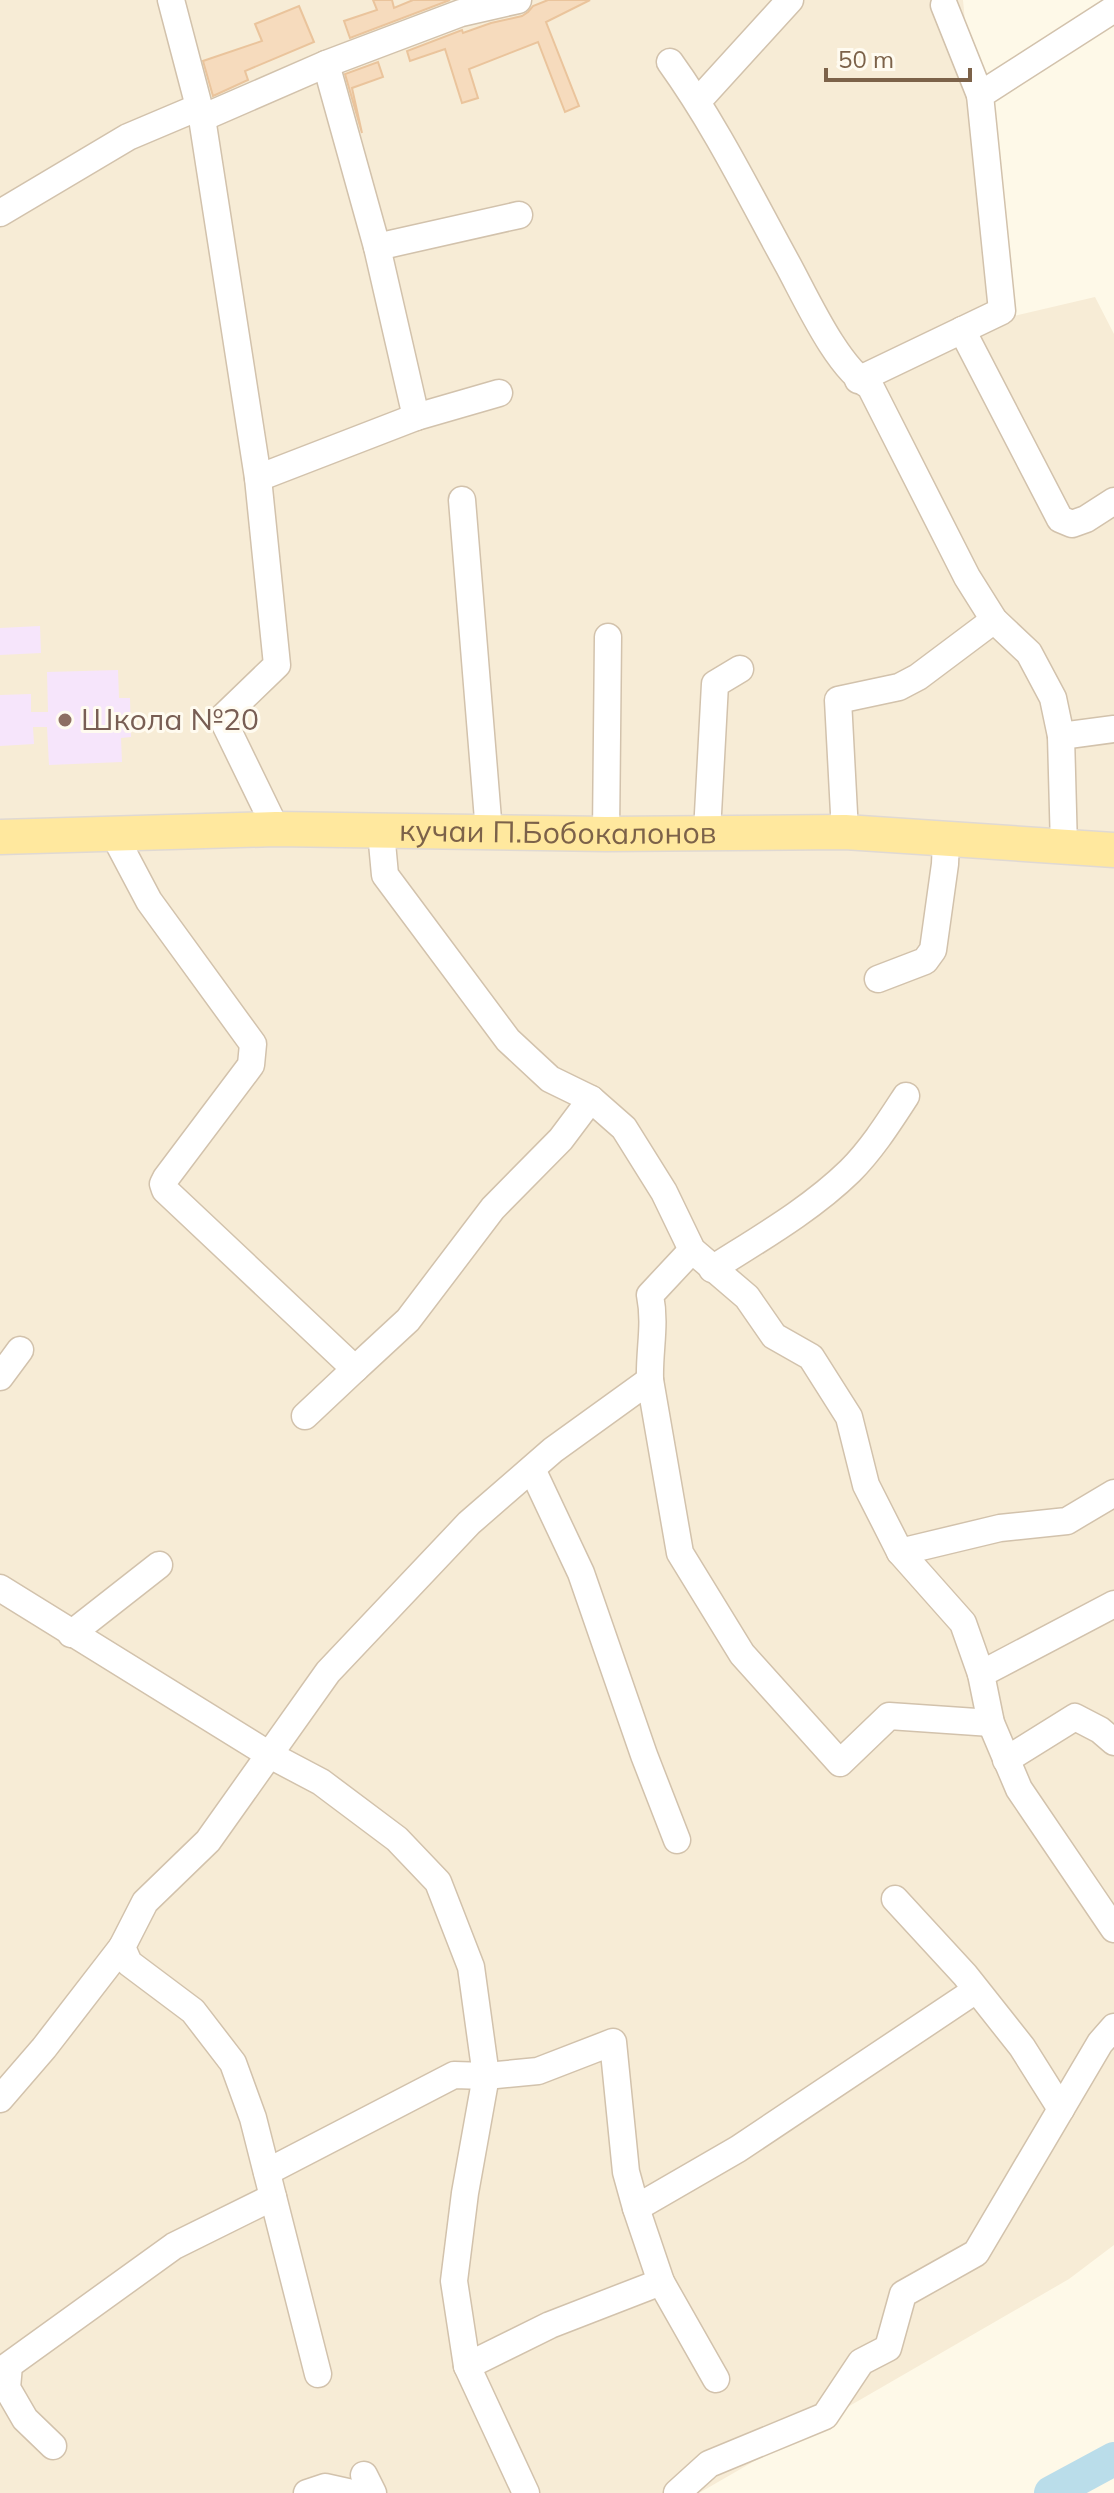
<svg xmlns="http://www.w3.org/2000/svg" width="1114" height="2493" font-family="Mulish,sans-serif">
  <rect width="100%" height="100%" fill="#fef9e8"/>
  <path fill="#f7ecd6" d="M 0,0 L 963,0 L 993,321 L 1095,297 L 1114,334 L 1114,2245 L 1069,2279 L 699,2493 L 0,2493 Z"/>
  <g fill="#f6e5fb">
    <path d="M 40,626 L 41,653 L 0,655 L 0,628 Z"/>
    <path d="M 118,670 L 119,698 L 130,698 L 131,737 L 121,738 L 122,762 L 49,765 L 47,727 L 33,727 L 34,744 L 0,746 L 0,695 L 31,694 L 31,712 L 48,712 L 47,672 Z"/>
  </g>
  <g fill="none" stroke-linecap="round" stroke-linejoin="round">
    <path stroke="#baddea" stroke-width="34" d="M 1051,2493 L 1114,2459"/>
  </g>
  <g fill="#f6dbbd" stroke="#eac49c" stroke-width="2">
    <path d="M 373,0 L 392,0 L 394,8 L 413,0 L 450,0 L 350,38 L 344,21 L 377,10 Z"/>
    <path d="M 548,0 L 590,0 L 546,22 L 579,106 L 565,112 L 538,42 L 469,69 L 478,98 L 462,103 L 445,49 L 410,61 L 407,51 L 462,30 L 463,33 L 491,23 L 522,16 L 528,12 L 533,6 Z"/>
    <path d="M 299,6 L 314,42 L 245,71 L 248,80 L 213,96 L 203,61 L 262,41 L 255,24 Z"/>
    <path d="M 378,62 L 383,77 L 352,88 L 362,133 L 345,74 Z"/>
  </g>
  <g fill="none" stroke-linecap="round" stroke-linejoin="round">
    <g stroke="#d2c2ac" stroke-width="29">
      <g id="minor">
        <path d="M 171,0 L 202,118 L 258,478 L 277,665 L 222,718 L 276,829"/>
        <path d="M 944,5 L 980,95"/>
        <path d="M 670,62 C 716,126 750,196 788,265 C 806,298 838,369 870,386 L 967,577 L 994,620 L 1029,653 L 1053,698 L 1061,736 L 1064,848"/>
        <path d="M 326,64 L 377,247 L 416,417"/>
        <path d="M 698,101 L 790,0"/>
        <path d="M 202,118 L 326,64 L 461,13 L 518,0"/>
        <path d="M 0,213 L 128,137 L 199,107"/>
        <path d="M 377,247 L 519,215"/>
        <path d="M 962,330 L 1060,519 L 1072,524 L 1086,519 L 1114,501"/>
        <path d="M 858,380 L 1002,311 L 980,95 L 1114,9"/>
        <path d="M 258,478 L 416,417 L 499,393"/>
        <path d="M 462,500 L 489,832"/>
        <path d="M 1061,736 L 1114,729"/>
        <path d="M 381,832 L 385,875 L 508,1040 L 550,1079 L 591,1099 L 624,1128 L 664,1192 L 692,1250 L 747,1297 L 774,1336 L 811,1357 L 849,1417 L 866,1485 L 900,1552 L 963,1623 L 981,1674"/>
        <path d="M 707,832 L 715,684 L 740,669"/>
        <path d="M 845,832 L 838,700 L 899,687 L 918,677 L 994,620"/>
        <path d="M 113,833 L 149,901 L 253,1044 L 251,1065 L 166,1178 L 163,1184 L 165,1190 L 355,1369 L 408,1320 L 493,1208 L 561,1139 L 591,1099"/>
        <path d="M 606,834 L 608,637"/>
        <path d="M 878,979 L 925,961 L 933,950 L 945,864 L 946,840"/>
        <path d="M 712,1269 C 759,1239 810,1210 850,1171 C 872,1149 889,1122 906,1096"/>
        <path d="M 0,1377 L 20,1350"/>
        <path d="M 650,1380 C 649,1350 656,1325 650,1295 L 692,1250"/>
        <path d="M 305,1416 L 355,1369"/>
        <path d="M 532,1469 L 581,1573 L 644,1755 L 677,1840"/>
        <path d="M 900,1552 L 1000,1528 L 1067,1521 L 1114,1493"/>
        <path d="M 0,1588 L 268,1754 L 321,1782 L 397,1839 L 438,1882 L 471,1967 L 486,2076 L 465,2193 L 454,2281 L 467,2366 L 526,2493"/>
        <path d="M 1114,1604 L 981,1674 L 991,1723 L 1019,1789 L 1114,1929"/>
        <path d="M 71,1634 L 159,1565"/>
        <path d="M 1006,1760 L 1075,1717 L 1100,1730 L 1114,1742"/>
        <path d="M 895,1899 L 965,1975 L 1022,2047 L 1061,2109"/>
        <path d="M 0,2099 L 44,2048 L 122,1947"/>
        <path d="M 267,2172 L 454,2075 L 486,2076 L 538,2071 L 613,2042 L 626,2172 L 636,2208 L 661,2282 L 716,2379"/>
        <path d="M 636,2208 L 738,2149 L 976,1990"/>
        <path d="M 467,2366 L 550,2325 L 661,2282"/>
        <path d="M 318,2374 L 253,2118 L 233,2063 L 193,2011 L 129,1963 L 122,1947 L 145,1902 L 208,1841 L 328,1672 L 469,1523 L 553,1450 L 650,1380 L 680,1553 L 742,1654 L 840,1763 L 889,1716 L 991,1723"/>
        <path d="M 53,2446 L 25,2419 L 7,2388 L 9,2365 L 174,2246 L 273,2197"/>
        <path d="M 364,2475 L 373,2493"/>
        <path d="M 307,2493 L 325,2487 L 352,2493"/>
        <path d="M 677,2493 L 709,2464 L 825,2416 L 861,2362 L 888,2348 L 903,2294 L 976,2253 L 1100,2043 L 1114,2027"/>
      </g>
    </g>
    <g stroke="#e0d9d3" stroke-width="37">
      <g id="major">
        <path id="s1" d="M 0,837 L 276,829 L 606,834 L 845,832 L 1114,850"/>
      </g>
    </g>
    <use href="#minor" stroke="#fff" stroke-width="26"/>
    <use href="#major" stroke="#ffe89e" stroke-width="34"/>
  </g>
  <circle fill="#8d6e63" stroke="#fffbf0" stroke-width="3" cx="65" cy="720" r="8"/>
  <g text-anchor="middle" stroke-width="6" stroke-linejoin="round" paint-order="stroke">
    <g font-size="30" fill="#785e54" stroke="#fffbf0" text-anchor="start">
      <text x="81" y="730">Школа №20</text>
    </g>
    <g font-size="30" fill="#7c6249" stroke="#fffbf0">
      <text dy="10" stroke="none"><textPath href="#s1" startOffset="558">кучаи П.Бобокалонов</textPath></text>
    </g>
  </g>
  <path d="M826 68v12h144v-12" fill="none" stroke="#7c6249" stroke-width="4"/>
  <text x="838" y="68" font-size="24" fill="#7c6249" stroke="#fffbf0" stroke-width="6" paint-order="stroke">50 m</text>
</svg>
